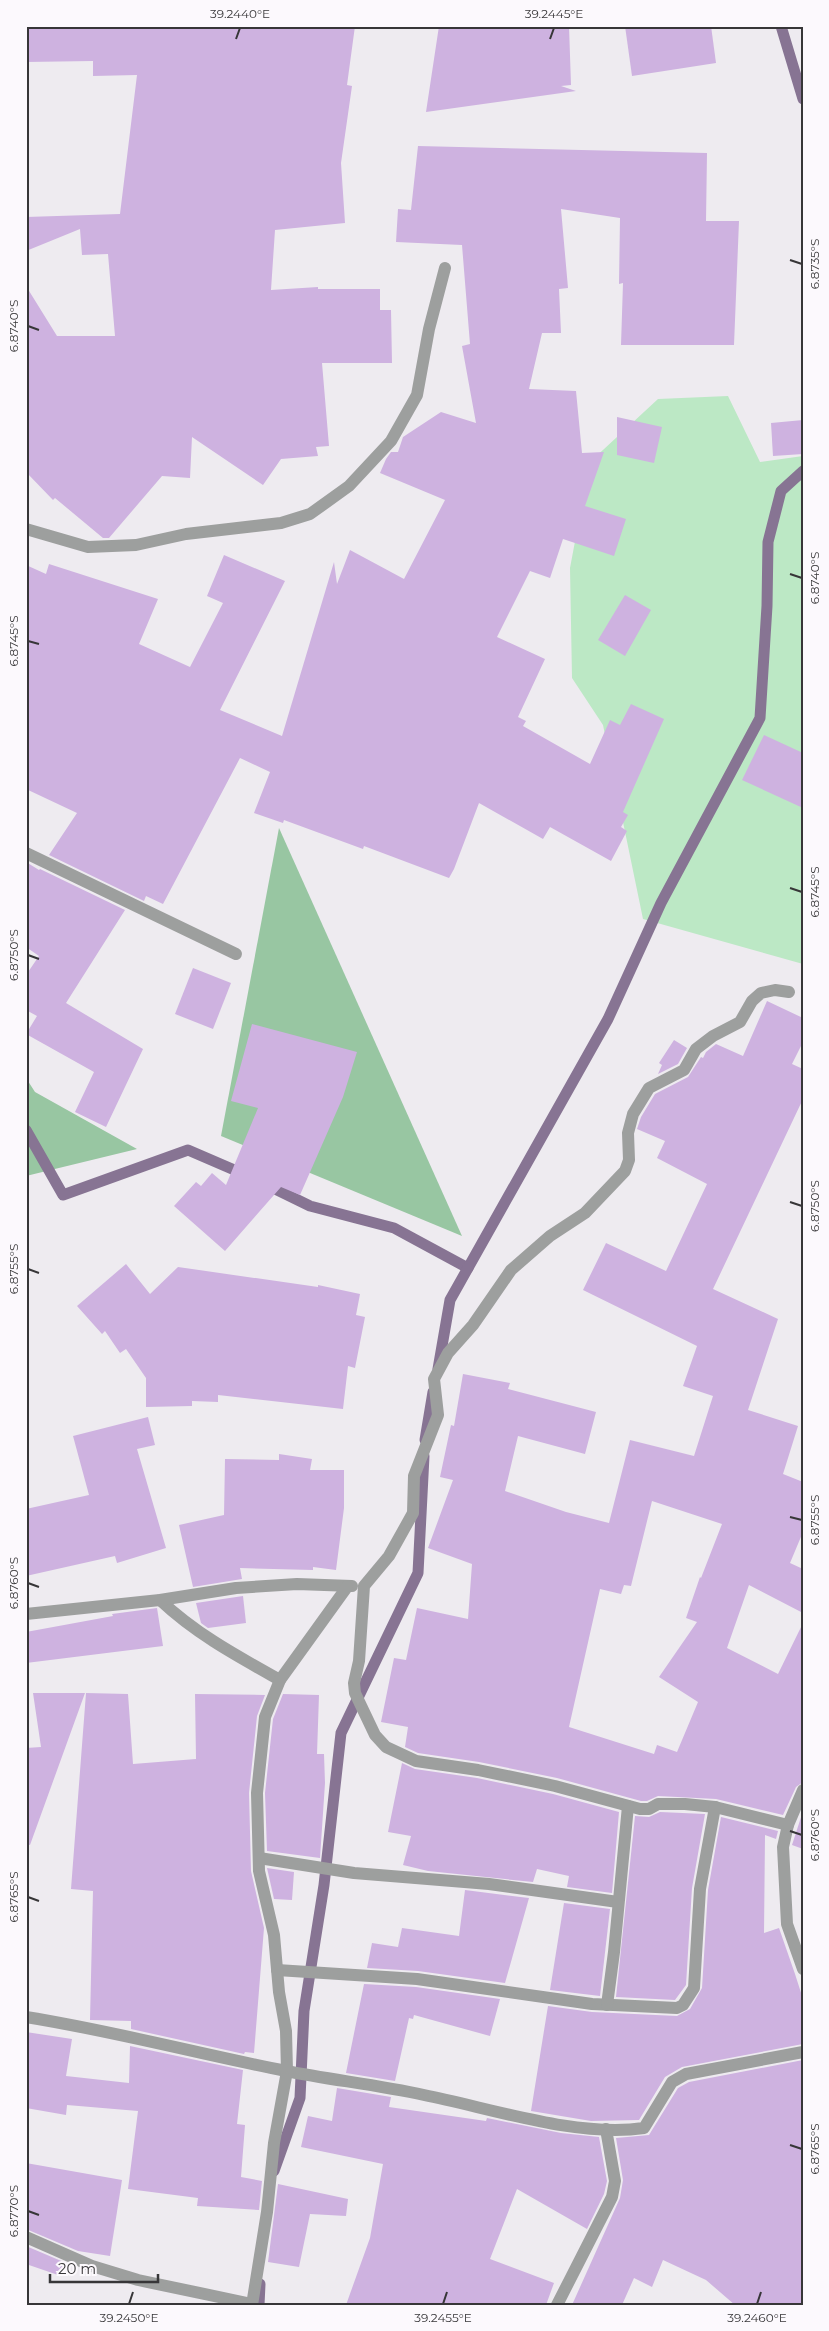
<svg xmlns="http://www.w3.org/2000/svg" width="829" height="2331" font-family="Montserrat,sans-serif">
  <rect width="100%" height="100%" fill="#eeebf0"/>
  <path fill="#bce8c5" d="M 728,396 L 760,462 L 803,456 L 803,964 L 643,919 L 603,725 L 572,678 L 570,568 L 590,462 L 658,399 Z"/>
  <g fill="#98c6a2">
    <path d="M 279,828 L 462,1236 L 221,1136 Z"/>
    <path d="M 26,1078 L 35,1092 L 137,1149 L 26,1176 Z"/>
  </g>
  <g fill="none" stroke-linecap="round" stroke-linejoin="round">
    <g stroke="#877493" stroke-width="11">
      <path d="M 781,26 L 803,99"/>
      <path d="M 26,1130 L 63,1195 L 188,1150 L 246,1175"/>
      <path d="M 265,1184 L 310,1206 L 394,1228 L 468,1268"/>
      <path d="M 438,1369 L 450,1300 L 608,1019 L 661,903 L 760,718 L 767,606 L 768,542 L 781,491 L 803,471"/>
      <path d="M 425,1440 L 433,1392"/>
      <path d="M 274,2171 L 300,2098 L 304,2011 L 324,1885 L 341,1733 L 418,1573 L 424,1456"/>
      <path d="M 259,2305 L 260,2284"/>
    </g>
  </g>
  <g fill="#ceb2e0" fill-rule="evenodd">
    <path d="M 26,26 L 355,26 L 347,85 L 352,86 L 341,163 L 345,223 L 275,230 L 271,290 L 318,287 L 318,289 L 380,289 L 380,310 L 391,310 L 392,363 L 322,363 L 329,446 L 316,447 L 318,456 L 281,459 L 263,485 L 192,437 L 190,478 L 162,476 L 109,538 L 103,538 L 55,498 L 53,500 L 26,472 L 26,286 L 57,336 L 115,336 L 108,254 L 82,255 L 80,229 L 26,251 L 26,217 L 120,214 L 137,75 L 93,76 L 93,61 L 26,62 Z"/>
    <path d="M 439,26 L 569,26 L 571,85 L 561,86 L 576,91 L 426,112 Z"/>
    <path d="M 625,26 L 711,26 L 716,63 L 632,76 Z"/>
    <path d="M 418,146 L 707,153 L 706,221 L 739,221 L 734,345 L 621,345 L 623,283 L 619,284 L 620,218 L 561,209 L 568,288 L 559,289 L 561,333 L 542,333 L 529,389 L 576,391 L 582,453 L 604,452 L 585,506 L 626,519 L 614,556 L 563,539 L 550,578 L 530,571 L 497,637 L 545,659 L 518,717 L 526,721 L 523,726 L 590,764 L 610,720 L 620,725 L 631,704 L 664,719 L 623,812 L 628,815 L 621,827 L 627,831 L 611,861 L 550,827 L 543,839 L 479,803 L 454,869 L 449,878 L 364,846 L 363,849 L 284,820 L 283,823 L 254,813 L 270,772 L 240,758 L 163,904 L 146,896 L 144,901 L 49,855 L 77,813 L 26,789 L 26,565 L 46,574 L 49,564 L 158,599 L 139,644 L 190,667 L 223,603 L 207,596 L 224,555 L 285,581 L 220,710 L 282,736 L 334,562 L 337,584 L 350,550 L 404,579 L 445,500 L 380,473 L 386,459 L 391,452 L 398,452 L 403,437 L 441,412 L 476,423 L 462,346 L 470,344 L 462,245 L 396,242 L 398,209 L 411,210 Z"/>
    <path d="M 617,417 L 662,427 L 654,463 L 617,455 Z"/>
    <path d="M 803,420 L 803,454 L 773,456 L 771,423 Z"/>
    <path d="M 625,595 L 651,610 L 625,656 L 598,640 Z"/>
    <path d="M 764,735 L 803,753 L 803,808 L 742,780 Z"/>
    <path d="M 26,862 L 39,870 L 40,869 L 125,910 L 66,1003 L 143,1049 L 106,1127 L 75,1112 L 94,1072 L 26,1034 L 37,1016 L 26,1010 L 26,975 L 39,956 L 26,947 Z"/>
    <path d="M 193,968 L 231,983 L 213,1029 L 175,1014 Z"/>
    <path d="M 767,1001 L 803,1018 L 803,1042 L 792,1064 L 803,1069 L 803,1099 L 713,1289 L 778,1319 L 748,1410 L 798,1426 L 783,1474 L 803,1482 L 803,1532 L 790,1563 L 803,1569 L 803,1613 L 749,1585 L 727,1648 L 778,1674 L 803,1623 L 803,1782 L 796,1787 L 783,1815 L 716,1799 L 658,1796 L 647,1801 L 641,1801 L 557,1778 L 479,1762 L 418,1753 L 405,1747 L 408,1727 L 381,1722 L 394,1658 L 406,1660 L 417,1608 L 468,1619 L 472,1564 L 428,1548 L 453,1480 L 440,1477 L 451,1425 L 454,1426 L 463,1374 L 510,1383 L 508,1389 L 596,1412 L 585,1454 L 518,1436 L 505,1491 L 566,1512 L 609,1523 L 630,1440 L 694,1456 L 713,1396 L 683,1386 L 697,1346 L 583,1290 L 606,1243 L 666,1271 L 707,1184 L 657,1158 L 665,1141 L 637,1129 L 641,1117 L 655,1094 L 688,1077 L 701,1057 L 703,1058 L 706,1052 L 716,1044 L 743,1056 ZM 652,1501 L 722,1524 L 701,1578 L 700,1577 L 686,1618 L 697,1622 L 659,1677 L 698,1702 L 677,1752 L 657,1745 L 654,1754 L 569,1727 L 600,1589 L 621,1594 L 624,1585 L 631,1586 Z"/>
    <path d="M 252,1024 L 357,1052 L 343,1097 L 300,1195 L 281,1187 L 225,1251 L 174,1206 L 196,1182 L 201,1186 L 212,1173 L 226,1185 L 258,1108 L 231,1101 Z"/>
    <path d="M 674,1040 L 687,1048 L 678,1064 L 658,1074 L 662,1065 L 659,1063 Z"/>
    <path d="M 126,1264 L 150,1294 L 178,1267 L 318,1287 L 318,1285 L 360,1294 L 356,1315 L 365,1317 L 355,1368 L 348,1366 L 343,1409 L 218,1395 L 218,1402 L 192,1401 L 192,1406 L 146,1407 L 146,1378 L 126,1349 L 120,1353 L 105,1331 L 102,1334 L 77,1306 Z"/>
    <path d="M 148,1417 L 155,1445 L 137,1449 L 166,1548 L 117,1563 L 115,1556 L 26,1576 L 26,1509 L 89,1495 L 73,1436 Z"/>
    <path d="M 279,1454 L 312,1459 L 310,1470 L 344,1470 L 344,1508 L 336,1570 L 313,1567 L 313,1570 L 240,1568 L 242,1579 L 193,1587 L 179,1525 L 224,1515 L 225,1459 L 279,1460 Z"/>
    <path d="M 243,1596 L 246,1623 L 208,1628 L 201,1623 L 196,1603 Z"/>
    <path d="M 157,1608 L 163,1646 L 26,1663 L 26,1632 L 113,1616 L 112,1614 Z"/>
    <path d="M 33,1693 L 85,1693 L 30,1845 L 26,1844 L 26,1748 L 41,1747 Z"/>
    <path d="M 86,1693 L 128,1694 L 133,1764 L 196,1759 L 195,1694 L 265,1695 L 257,1716 L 249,1793 L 251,1871 L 264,1928 L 254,2053 L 245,2052 L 244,2054 L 131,2029 L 131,2021 L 90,2020 L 93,1891 L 71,1889 Z"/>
    <path d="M 283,1694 L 319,1695 L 317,1754 L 324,1754 L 325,1783 L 320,1858 L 267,1851 L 265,1793 L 273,1719 Z"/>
    <path d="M 402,1763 L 415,1769 L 477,1778 L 553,1794 L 619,1812 L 612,1893 L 567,1887 L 569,1876 L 537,1869 L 533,1882 L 428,1871 L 403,1865 L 411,1836 L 388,1832 Z"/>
    <path d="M 803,1811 L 803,1849 L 792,1845 Z"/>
    <path d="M 660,1812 L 705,1814 L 692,1888 L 686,1985 L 675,2000 L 616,1997 L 635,1816 L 649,1817 Z"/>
    <path d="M 721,1817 L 778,1831 L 776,1839 L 765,1835 L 764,1933 L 779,1928 L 795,1974 L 803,1999 L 803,2044 L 682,2067 L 665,2077 L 639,2120 L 591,2121 L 531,2111 L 548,2006 L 592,2012 L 677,2016 L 690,2009 L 702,1988 L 708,1890 Z"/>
    <path d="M 267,1868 L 294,1872 L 292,1900 L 274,1899 Z"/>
    <path d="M 465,1890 L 529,1898 L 505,1983 L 418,1971 L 367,1968 L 372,1943 L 398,1947 L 402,1928 L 459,1936 Z"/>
    <path d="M 564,1903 L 610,1909 L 600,1996 L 550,1990 Z"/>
    <path d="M 364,1984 L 416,1987 L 500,1999 L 490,2036 L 414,2015 L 413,2019 L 409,2018 L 395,2081 L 346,2073 Z"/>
    <path d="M 26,2032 L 72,2039 L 66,2076 L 129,2083 L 130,2046 L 243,2070 L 237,2124 L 245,2125 L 241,2177 L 262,2181 L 259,2210 L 197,2206 L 198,2198 L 128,2189 L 138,2111 L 67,2105 L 66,2115 L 26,2108 Z"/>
    <path d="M 803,2060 L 803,2305 L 735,2305 L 706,2280 L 663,2260 L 652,2287 L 634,2278 L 622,2305 L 572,2305 L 620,2198 L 623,2180 L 616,2138 L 649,2135 L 678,2088 L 689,2082 Z"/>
    <path d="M 337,2088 L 391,2097 L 389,2107 L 486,2121 L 487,2118 L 561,2133 L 599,2137 L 607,2181 L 604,2194 L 587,2229 L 517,2189 L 490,2259 L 554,2283 L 546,2305 L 346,2305 L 370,2238 L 383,2164 L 301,2147 L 308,2116 L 332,2121 Z"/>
    <path d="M 26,2163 L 122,2180 L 110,2256 L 78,2251 L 26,2229 Z"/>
    <path d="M 278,2184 L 348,2199 L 346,2216 L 310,2214 L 299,2267 L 268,2262 Z"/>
    <path d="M 26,2246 L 66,2263 L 61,2276 L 26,2264 Z"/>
  </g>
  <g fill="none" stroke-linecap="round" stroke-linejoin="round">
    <g stroke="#9d9f9e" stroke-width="12">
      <path d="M 26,529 L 88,547 L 136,545 L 186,534 L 281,523 L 310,514 L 349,486 L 391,441 L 417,395 L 429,329 L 445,268"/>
      <path d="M 26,853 L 236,954"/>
      <path d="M 160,1600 C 196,1634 237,1656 280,1680"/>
      <path d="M 26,1614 L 160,1600 L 236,1588 L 297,1584 L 352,1586"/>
      <path d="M 803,1790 L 788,1825 L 783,1847 L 787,1924 L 803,1969"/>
      <path d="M 788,1825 L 715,1807 L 685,1804 L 658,1804 L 649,1809 L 640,1809 L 555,1786 L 478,1770 L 416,1761 L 386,1747 L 375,1735 L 355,1693 L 354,1683 L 359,1661 L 364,1586 L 389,1556 L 413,1513 L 414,1476 L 438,1415 L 434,1379 L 448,1353 L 473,1325 L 511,1270 L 550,1236 L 585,1213 L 625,1171 L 629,1160 L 628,1133 L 633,1114 L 649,1088 L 684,1070 L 696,1049 L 713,1036 L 740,1022 L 752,1001 L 761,993 L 775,990 L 789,992"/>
      <path d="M 259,1858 L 354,1873 L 489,1884 L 618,1902"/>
      <path d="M 277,1970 L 417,1979 L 592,2004 L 677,2008 L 683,2005 L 694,1988 L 700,1889 L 715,1807"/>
      <path d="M 607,2005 L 614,1952 L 628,1806"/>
      <path d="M 26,2017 C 114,2031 199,2054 286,2071 C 332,2080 378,2085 424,2095 C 490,2108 577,2138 644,2128 L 672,2082 L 686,2074 L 803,2052"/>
      <path d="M 26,2237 L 92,2266 L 138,2280 L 252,2304"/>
      <path d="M 252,2305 L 267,2212 L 274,2143 L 287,2071 L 286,2031 L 279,1992 L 274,1935 L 259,1871 L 257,1793 L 265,1717 L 280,1680 L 347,1587"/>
      <path d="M 557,2305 L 612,2197 L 615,2181 L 606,2129"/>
    </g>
  </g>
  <path fill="none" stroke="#373638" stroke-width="2" d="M 236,39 L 240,28M 550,39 L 554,28M 790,260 L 802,264M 28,326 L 39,330M 790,574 L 802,578M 28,641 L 39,644M 790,888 L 802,892M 28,955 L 39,959M 790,1202 L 802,1206M 28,1269 L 39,1273M 790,1517 L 802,1520M 28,1583 L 39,1587M 790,1831 L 802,1835M 28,1897 L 39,1901M 790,2145 L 802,2149M 28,2211 L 39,2215M 129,2304 L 133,2292M 443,2304 L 447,2292M 757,2304 L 761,2292"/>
  <rect width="829" height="2331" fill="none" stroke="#fcf9fd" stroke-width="55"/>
  <path d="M50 2274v8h108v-8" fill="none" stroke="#373638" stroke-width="2.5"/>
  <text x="58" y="2274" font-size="15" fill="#373638" stroke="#fcf9fd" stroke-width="4" paint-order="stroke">20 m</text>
  <rect x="28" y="28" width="774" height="2276" fill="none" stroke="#373638" stroke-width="2"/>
  <g font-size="12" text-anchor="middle" fill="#373638">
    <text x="240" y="18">39.2440°E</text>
    <text x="554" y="18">39.2445°E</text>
    <text transform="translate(815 264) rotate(-90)" y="4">6.8735°S</text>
    <text transform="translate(14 326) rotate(-90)" y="4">6.8740°S</text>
    <text transform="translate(815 578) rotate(-90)" y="4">6.8740°S</text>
    <text transform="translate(14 641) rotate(-90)" y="4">6.8745°S</text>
    <text transform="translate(815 892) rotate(-90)" y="4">6.8745°S</text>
    <text transform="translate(14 955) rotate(-90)" y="4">6.8750°S</text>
    <text transform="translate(815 1206) rotate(-90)" y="4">6.8750°S</text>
    <text transform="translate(14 1269) rotate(-90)" y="4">6.8755°S</text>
    <text transform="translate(815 1520) rotate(-90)" y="4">6.8755°S</text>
    <text transform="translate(14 1583) rotate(-90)" y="4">6.8760°S</text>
    <text transform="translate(815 1835) rotate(-90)" y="4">6.8760°S</text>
    <text transform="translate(14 1897) rotate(-90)" y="4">6.8765°S</text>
    <text transform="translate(815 2149) rotate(-90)" y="4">6.8765°S</text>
    <text transform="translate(14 2211) rotate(-90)" y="4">6.8770°S</text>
    <text x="129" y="2322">39.2450°E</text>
    <text x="443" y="2322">39.2455°E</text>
    <text x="757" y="2322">39.2460°E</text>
  </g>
</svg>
